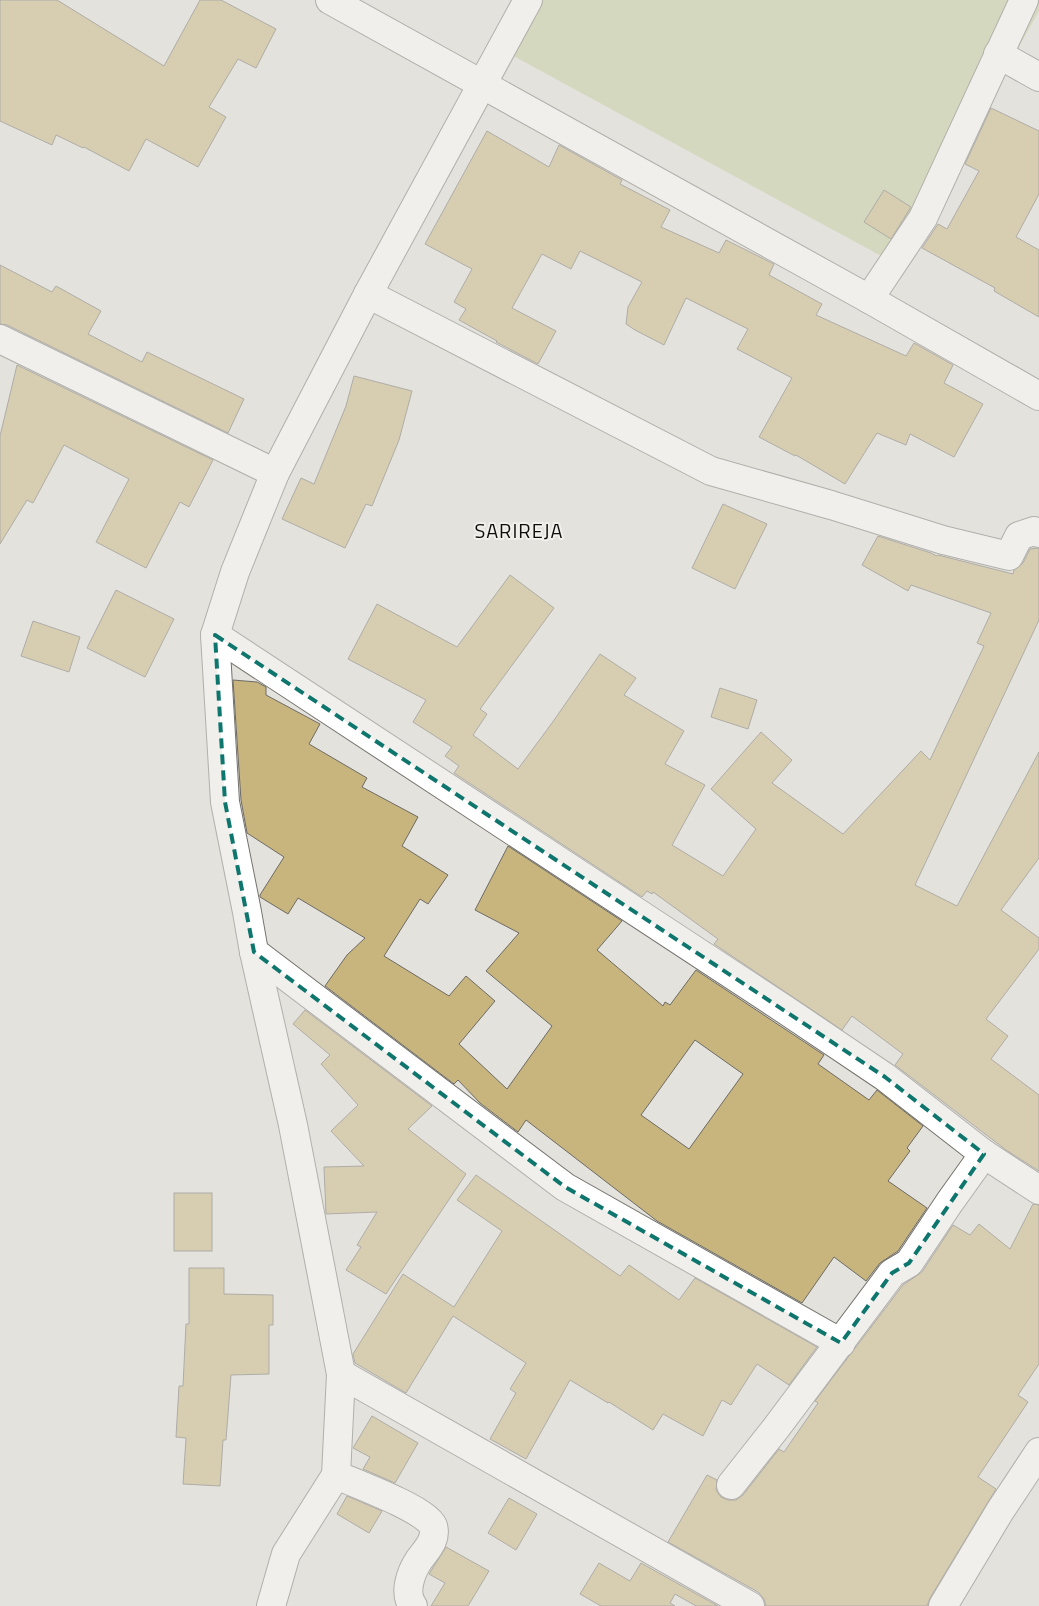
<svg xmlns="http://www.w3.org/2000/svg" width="1039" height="1606" font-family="'Titillium Web',sans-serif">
  <rect width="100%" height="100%" fill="#e4e2dd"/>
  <path fill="#c2cc9c" d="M 537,0 L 1039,0 L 1039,11 L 896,264 L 508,53 Z"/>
  <g fill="#c8b47d" stroke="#6d6b66" fill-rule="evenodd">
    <path d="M 0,0 L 57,0 L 164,66 L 200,0 L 221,0 L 276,29 L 256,68 L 238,59 L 209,107 L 226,117 L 198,167 L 146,139 L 129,171 L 84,147 L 83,148 L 56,135 L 52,145 L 0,121 Z"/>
    <path d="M 991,108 L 1039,131 L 1039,194 L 1016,237 L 1039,250 L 1039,317 L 994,291 L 995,288 L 922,248 L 938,224 L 947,229 L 979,171 L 965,164 Z"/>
    <path d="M 487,131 L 549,167 L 559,145 L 622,180 L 620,184 L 670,210 L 661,227 L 719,253 L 726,240 L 774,264 L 769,275 L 822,304 L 816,315 L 906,356 L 914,343 L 953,365 L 944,383 L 983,404 L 954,457 L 910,434 L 906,445 L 877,433 L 845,484 L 796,455 L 795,456 L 759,437 L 792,378 L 737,349 L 748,329 L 686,298 L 664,345 L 635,330 L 626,324 L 628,307 L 642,282 L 580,251 L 571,269 L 542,254 L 512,308 L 556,331 L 538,364 L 496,342 L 497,341 L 459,320 L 466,309 L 454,302 L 472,269 L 425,244 Z"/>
    <path d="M 884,190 L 911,207 L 891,239 L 864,222 Z"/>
    <path d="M 0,265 L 52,292 L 56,286 L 101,311 L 88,334 L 142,362 L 147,352 L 244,399 L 228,433 L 7,325 L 0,324 Z"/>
    <path d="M 17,365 L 213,460 L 189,507 L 180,502 L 146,568 L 96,542 L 129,479 L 64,445 L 33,503 L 27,500 L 0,544 L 0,436 Z"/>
    <path d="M 354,376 L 412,391 L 399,440 L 372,506 L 366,504 L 345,548 L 282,519 L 301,478 L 314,484 L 346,406 Z"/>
    <path d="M 723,504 L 767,524 L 735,589 L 692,568 Z"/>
    <path d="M 878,536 L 931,553 L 937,556 L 938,555 L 1013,574 L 1014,570 L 1023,563 L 1030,549 L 1039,548 L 1039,620 L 915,885 L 957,906 L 1039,752 L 1039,858 L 1001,910 L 1039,938 L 1039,949 L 986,1019 L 1008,1036 L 991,1059 L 1039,1095 L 1039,1171 L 1006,1150 L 895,1065 L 903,1054 L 852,1016 L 842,1030 L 714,944 L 718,939 L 653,892 L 652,894 L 647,891 L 642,897 L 454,773 L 459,766 L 445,756 L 452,747 L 413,722 L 426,700 L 348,659 L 377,604 L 457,647 L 510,575 L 554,608 L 480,709 L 487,714 L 473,735 L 518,769 L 552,723 L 600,654 L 636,678 L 624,695 L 684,731 L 665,764 L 705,785 L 672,845 L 723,876 L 756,829 L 711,789 L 761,732 L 792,760 L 772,783 L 843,834 L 921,751 L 930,760 L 984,646 L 977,643 L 991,613 L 911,585 L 908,591 L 862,565 Z"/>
    <path d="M 116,590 L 174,619 L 145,677 L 87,648 Z"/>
    <path d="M 33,621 L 80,637 L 69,672 L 21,656 Z"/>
    <path d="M 233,680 L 257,682 L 266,687 L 266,695 L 320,724 L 309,744 L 367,778 L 362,787 L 418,817 L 402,846 L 448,875 L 428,904 L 420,899 L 384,956 L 449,996 L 466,976 L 495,1001 L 459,1044 L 507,1089 L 552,1026 L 486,971 L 519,933 L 475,910 L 508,846 L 622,921 L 597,950 L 663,1006 L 665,1002 L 670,1005 L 696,970 L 824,1055 L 818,1064 L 869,1100 L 877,1090 L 923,1126 L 907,1148 L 910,1151 L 888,1181 L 927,1208 L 898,1251 L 880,1263 L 866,1281 L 834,1257 L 802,1303 L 657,1221 L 526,1120 L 518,1132 L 480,1103 L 458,1080 L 454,1084 L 325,986 L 347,955 L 365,938 L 298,898 L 288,914 L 260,897 L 260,895 L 284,857 L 247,833 L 241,800 ZM 695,1040 L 743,1074 L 689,1149 L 641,1115 Z"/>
    <path d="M 720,688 L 757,700 L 748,729 L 711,717 Z"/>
    <path d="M 305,1010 L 432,1106 L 408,1129 L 466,1174 L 386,1294 L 346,1270 L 361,1247 L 357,1245 L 377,1212 L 326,1214 L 324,1167 L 364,1166 L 331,1131 L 358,1105 L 321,1064 L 330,1055 L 293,1024 Z"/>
    <path d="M 476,1175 L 620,1276 L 629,1265 L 679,1300 L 695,1278 L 817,1347 L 789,1385 L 757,1364 L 731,1405 L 722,1400 L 703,1436 L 663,1414 L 653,1430 L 609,1402 L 608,1403 L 570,1380 L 526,1459 L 490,1439 L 516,1393 L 510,1389 L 526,1363 L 453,1316 L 406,1393 L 355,1363 L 353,1354 L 403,1274 L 454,1307 L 502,1231 L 457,1200 Z"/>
    <rect x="174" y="1193" width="38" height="58"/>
    <path d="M 1033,1204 L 1039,1205 L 1039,1364 L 1018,1395 L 1028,1402 L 978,1477 L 996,1489 L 930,1598 L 927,1606 L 766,1606 L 764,1599 L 758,1592 L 668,1542 L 707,1475 L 717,1480 L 716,1490 L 721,1497 L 728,1500 L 736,1500 L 743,1495 L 779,1449 L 784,1452 L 818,1403 L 815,1401 L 903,1285 L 922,1272 L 953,1225 L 970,1235 L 979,1224 L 1010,1249 Z"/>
    <path d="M 189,1268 L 224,1268 L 224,1294 L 273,1295 L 273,1325 L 269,1325 L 269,1374 L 231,1375 L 226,1440 L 223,1440 L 220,1486 L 183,1484 L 186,1438 L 176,1437 L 179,1386 L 183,1386 L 186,1324 L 189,1324 Z"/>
    <path d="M 372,1416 L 418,1443 L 395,1483 L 363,1469 L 370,1457 L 353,1448 Z"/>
    <path d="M 347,1496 L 382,1511 L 369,1533 L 337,1514 Z"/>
    <path d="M 509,1498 L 537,1514 L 516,1550 L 488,1533 Z"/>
    <path d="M 446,1547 L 489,1571 L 468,1606 L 431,1606 L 445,1583 L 429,1574 Z"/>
    <path d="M 599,1563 L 630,1581 L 641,1563 L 718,1606 L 696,1606 L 675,1594 L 670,1603 L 675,1606 L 601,1606 L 580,1594 Z"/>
  </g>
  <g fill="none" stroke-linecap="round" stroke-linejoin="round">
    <g stroke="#73726d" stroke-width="30">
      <g id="minor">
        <path d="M 330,0 L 869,299 L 1039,396"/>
        <path d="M 998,54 L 1039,77"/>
        <path d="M 368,294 L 711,471 L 831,505 L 943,540 L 1009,556 L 1019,536 L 1034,531 L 1039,533"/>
        <path d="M 869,299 L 923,218 L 1024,0"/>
        <path d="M 0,339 L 275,473"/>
        <path d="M 215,635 L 784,1009 L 885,1077 L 984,1154 L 1039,1190"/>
        <path d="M 254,952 L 565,1187 L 841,1343"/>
        <path d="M 341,1374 L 750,1606"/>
        <path d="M 336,1475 C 355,1483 427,1510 433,1526 C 437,1540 427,1549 419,1560 C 411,1572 403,1593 413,1606"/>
        <path d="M 731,1485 L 776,1428 L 892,1273 L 909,1263 L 949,1203 L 984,1154"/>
        <path d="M 271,1606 L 286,1554 L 336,1475 L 341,1374 L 293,1125 L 254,952 L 247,912 L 225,802 L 215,635 L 235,572 L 275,473 L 368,294 L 528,0"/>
        <path d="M 943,1606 L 1000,1511 L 1039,1452"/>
      </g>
    </g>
    <use href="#minor" stroke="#fff" stroke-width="28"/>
  </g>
  <path d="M0 0H1039V1606H0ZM 215,635 L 885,1077 L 984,1154 L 909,1263 L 892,1273 L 841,1343 L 565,1187 L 254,952 L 225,802 Z" fill="#e4e2dd" fill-opacity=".55" fill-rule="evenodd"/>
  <path fill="none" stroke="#0f766e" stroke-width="4" stroke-dasharray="10 6" stroke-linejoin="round" d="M 215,635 L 885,1077 L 984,1154 L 909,1263 L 892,1273 L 841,1343 L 565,1187 L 254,952 L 225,802 Z"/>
  <g text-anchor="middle" stroke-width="4" stroke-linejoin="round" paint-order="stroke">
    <g font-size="20" letter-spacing="1" fill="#0f0e0c" stroke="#f2f0ea">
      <text x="519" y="538">SARIREJA</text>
    </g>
  </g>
</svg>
